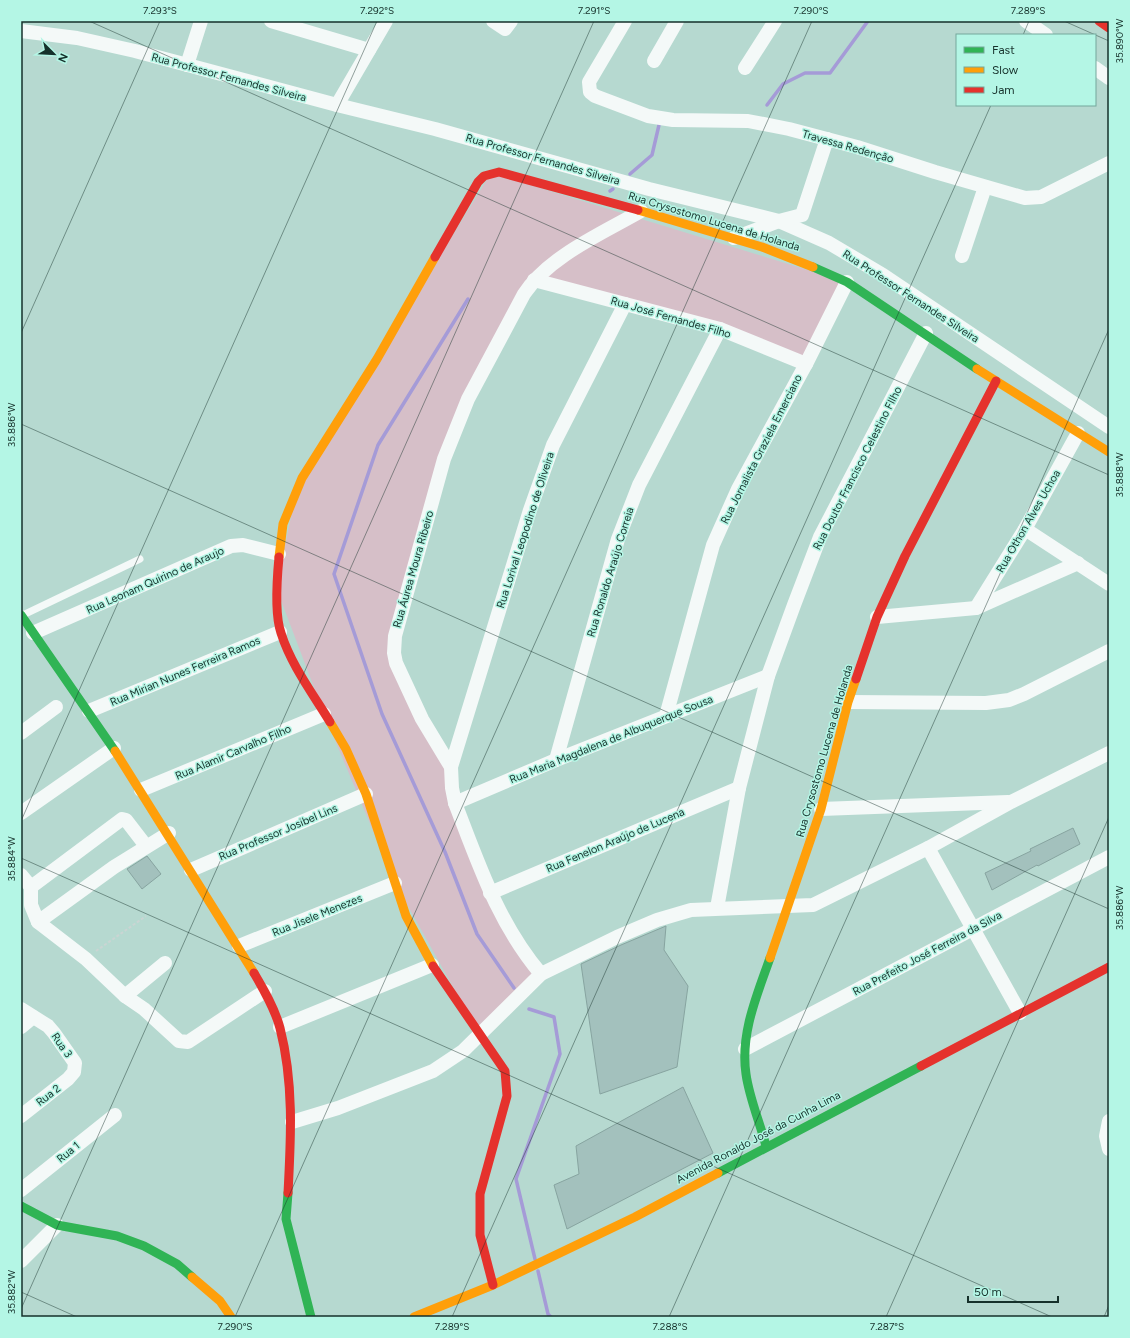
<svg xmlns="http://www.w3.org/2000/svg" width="1130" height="1338" font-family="Figtree,sans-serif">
  <rect width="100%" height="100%" fill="#b6d9d0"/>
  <path fill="#d6bfc8" d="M 491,173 L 847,282 L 806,364 L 720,329 L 537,280 L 468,399 L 395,637 L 396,663 L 451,767 L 490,893 L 541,974 L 480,1035 L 395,883 L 324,714 L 276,587 L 297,489 Z"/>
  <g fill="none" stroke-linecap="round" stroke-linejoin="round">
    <g stroke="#a59bd7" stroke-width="3.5">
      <path d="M 767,105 L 783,84 L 805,73 L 830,73 L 868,21"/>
      <path d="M 630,174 L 652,155 L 659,125"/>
      <path d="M 610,191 L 613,189"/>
      <path d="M 468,299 L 378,445 L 334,574 L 382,714 L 445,852 L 477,934 L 514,988"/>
      <path d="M 529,1009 L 554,1017 L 560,1054 L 516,1179 L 535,1259"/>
      <path d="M 538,1271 L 548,1314 L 551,1317"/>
    </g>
  </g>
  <g fill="#a3c1bd" stroke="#87a4a0">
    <path d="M 1073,828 L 1080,844 L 1038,866 L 1037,865 L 992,890 L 985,873 L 1031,851 L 1030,849 Z"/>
    <path d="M 147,856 L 161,874 L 142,889 L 127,869 Z"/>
    <path d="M 666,926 L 664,950 L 688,986 L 677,1067 L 600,1094 L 581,964 L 621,945 Z"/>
    <path d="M 683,1087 L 713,1153 L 567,1229 L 554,1185 L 579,1174 L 576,1146 Z"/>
  </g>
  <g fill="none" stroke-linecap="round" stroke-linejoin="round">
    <path stroke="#cad5d3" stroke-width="2" stroke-dasharray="3 2" stroke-linecap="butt" d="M 96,951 L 146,916"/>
    <path stroke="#f4f9f8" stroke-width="7" d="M 23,615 L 140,559"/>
    <g stroke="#f4f9f8" stroke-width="14">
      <path d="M 271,21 L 369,50"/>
      <path d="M 493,21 L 505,29 L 511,21"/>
      <path d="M 625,21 L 589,82 L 590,92 L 595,96 L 648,116 L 673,120 L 748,121 L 789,129 L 857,147 L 935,172 L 1025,198 L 1041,197 L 1109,163"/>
      <path d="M 1026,21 L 1046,35"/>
      <path d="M 21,31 L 77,38 L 135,51 L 337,105 L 435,129 L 649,189 L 779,221 L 829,243 L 883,275 L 1109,427"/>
      <path d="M 654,61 L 677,21"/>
      <path d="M 187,65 L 201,21"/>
      <path d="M 745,68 L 775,21"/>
      <path d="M 1095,68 L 1109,78"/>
      <path d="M 337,105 L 386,21"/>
      <path d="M 734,238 L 779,221 L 802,215 L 827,139"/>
      <path d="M 962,256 L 985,187"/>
      <path d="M 534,280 L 720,329 L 806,364"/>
      <path d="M 1025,529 L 1109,584"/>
      <path d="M 976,608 L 1025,529 L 1078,433"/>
      <path d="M 877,617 L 976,608 L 1078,563"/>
      <path d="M 33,633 L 231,546 L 243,545 L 279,554"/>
      <path d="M 848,702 L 986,703 L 1009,700 L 1024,694 L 1109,651"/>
      <path d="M 89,711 L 280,632"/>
      <path d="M 666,716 L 713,545 L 738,489 L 806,364 L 847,282"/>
      <path d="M 21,733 L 56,707"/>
      <path d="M 556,760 L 618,539 L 639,485 L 720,329"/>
      <path d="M 451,767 L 530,510 L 553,445 L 625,304"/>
      <path d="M 141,790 L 324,714"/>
      <path d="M 455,803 L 556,760 L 768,676"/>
      <path d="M 821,809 L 1008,802"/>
      <path d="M 21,813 L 114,748"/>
      <path d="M 928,848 L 1020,1013"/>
      <path d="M 191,870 L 366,794"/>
      <path d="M 21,875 L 31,887 L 31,905 L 38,922 L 86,959 L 125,996 L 144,1009 L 179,1041 L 188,1042 L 265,991"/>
      <path d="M 31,887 L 122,819 L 126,820 L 146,846"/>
      <path d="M 490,893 L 739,788"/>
      <path d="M 717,908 L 739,788 L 768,676 L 794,605 L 820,537 L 926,333"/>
      <path d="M 38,922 L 114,867 L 169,833"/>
      <path d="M 239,946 L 395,883"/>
      <path d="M 541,974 C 498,923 479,865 455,803 L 452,788 L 451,767 L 422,719 L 396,663 L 394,653 L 395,636 L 444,459 L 468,399 L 524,294 C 549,256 603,233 641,211"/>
      <path d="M 125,996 L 165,963"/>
      <path d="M 21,1009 L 48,1026 L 54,1033 L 75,1063 L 74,1072 L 68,1079 L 21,1116"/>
      <path d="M 21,1027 L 33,1017"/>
      <path d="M 280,1027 L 432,965"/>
      <path d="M 745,1049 L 1109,857"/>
      <path d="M 1109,1121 L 1106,1136 L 1109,1149"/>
      <path d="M 292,1122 L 338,1108 L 433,1071 L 463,1051 L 541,974 L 617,937 L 657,920 L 691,910 L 813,905 L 928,848 L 1011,802 L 1109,753"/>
      <path d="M 21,1190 L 115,1115"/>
      <path d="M 21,1261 L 57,1225"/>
    </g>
    <g stroke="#30b455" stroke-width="9">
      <path d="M 813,267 L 847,282 L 977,369"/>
      <path d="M 21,615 L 115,751"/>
      <path d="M 766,1146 C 760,1123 749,1097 746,1074 C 740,1034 757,995 770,958"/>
      <path d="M 718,1173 L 921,1066"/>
      <path d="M 288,1193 L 286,1219 L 311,1317"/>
      <path d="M 21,1206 L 57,1225 L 117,1236 L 144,1246 L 177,1264 L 192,1277"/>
    </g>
    <g stroke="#ff9f0a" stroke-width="9">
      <path d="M 638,210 L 762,247 L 813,267"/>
      <path d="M 977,369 L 1109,452"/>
      <path d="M 279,557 L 283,524 L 302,478 L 377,359 L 435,257"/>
      <path d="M 330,722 L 346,749 L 366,794 L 406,916 L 433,966"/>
      <path d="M 115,751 L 254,973"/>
      <path d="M 770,958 L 821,809 L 848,702 L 856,679"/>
      <path d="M 192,1277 L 220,1301 L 231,1317"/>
      <path d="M 414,1317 L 493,1285 L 635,1217 L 718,1173"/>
    </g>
    <g stroke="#e5322d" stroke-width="9">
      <path d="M 1099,21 L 1109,28"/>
      <path d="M 435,257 L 478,182 L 484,176 L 499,172 L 638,210"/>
      <path d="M 279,557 C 277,578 274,613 281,633 C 291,665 313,694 330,722"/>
      <path d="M 856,679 L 877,617 L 905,556 L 996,381"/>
      <path d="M 433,966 L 505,1071 L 507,1096 L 480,1194 L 480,1235 L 493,1285"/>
      <path d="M 254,973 C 264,990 275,1009 280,1028 C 294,1083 291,1137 288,1193"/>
      <path d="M 921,1066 L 1109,967"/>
    </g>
  </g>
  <path fill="none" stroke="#16312b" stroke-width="1" stroke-opacity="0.45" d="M 89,21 L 1109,475M 1064,21 L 1109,41M 1023,35 L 1029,21M 21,333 L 160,21M 21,424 L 1109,909M 21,821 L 377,21M 21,858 L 1052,1317M 21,1292 L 77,1317M 21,1309 L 594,21M 235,1317 L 812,21M 452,1317 L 991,105M 669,1317 L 1109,329M 886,1317 L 1109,817M 1104,1317 L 1109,1305"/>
  <g text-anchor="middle" stroke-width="3" stroke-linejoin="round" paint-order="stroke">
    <g font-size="11" fill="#16312b" stroke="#b4f6e5">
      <text transform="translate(229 77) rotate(15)" y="4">Rua Professor Fernandes Silveira</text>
      <text transform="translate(848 146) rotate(16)" y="4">Travessa Redenção</text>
      <text transform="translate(543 159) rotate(16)" y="4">Rua Professor Fernandes Silveira</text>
      <text transform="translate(714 221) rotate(17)" y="4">Rua Crysostomo Lucena de Holanda</text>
      <text transform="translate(911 296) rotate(33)" y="4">Rua Professor Fernandes Silveira</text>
      <text transform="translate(671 317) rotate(16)" y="4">Rua José Fernandes Filho</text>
      <text transform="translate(761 449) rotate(-63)" y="4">Rua Jornalista Graziela Emerciano</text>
      <text transform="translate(857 468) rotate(-63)" y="4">Rua Doutor Francisco Celestino FIlho</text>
      <text transform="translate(1028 521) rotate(-60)" y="4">Rua Othon Alves Uchoa</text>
      <text transform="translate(525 530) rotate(-72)" y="4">Rua Lorival Leopodino de Oliveira</text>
      <text transform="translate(413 569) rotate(-74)" y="4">Rua Áurea Moura Ribeiro</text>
      <text transform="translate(610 572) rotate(-73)" y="4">Rua Ronaldo Araújo Correia</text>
      <text transform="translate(155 580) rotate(-24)" y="4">Rua Leonam Quirino de Araujo</text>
      <text transform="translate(185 671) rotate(-23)" y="4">Rua Mirian Nunes Ferreira Ramos</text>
      <text transform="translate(611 739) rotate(-22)" y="4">Rua Maria Magdalena de Albuquerque Sousa</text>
      <text transform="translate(824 751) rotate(-74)" y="4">Rua Crysostomo Lucena de Holanda</text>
      <text transform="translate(233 752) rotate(-23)" y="4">Rua Alamir Carvalho Filho</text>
      <text transform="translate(278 832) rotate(-23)" y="4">Rua Professor Josibel Lins</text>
      <text transform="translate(615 840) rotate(-23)" y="4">Rua Fenelon Araújo de Lucena</text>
      <text transform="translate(317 915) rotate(-22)" y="4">Rua Jisele Menezes</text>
      <text transform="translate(927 953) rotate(-28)" y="4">Rua Prefeito José Ferreira da Silva</text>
      <text transform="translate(62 1045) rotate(55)" y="4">Rua 3</text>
      <text transform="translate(48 1095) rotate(-38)" y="4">Rua 2</text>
      <text transform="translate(758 1137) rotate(-28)" y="4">Avenida Ronaldo José da Cunha Lima</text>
      <text transform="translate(68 1152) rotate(-39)" y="4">Rua 1</text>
    </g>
  </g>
  <rect width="1130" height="1338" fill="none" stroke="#b4f6e5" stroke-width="44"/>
  <rect x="956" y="34" width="140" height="72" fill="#b4f6e5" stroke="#75a79b"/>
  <rect x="964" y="47" width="20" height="6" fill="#30b455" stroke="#75a79b"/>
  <text x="992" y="54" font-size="12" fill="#16312b">Fast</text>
  <rect x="964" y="67" width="20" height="6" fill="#ff9f0a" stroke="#75a79b"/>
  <text x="992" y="74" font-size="12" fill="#16312b">Slow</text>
  <rect x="964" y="87" width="20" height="6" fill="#e5322d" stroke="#75a79b"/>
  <text x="992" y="94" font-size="12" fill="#16312b">Jam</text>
  <g transform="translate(54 54) rotate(114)" stroke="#b4f6e5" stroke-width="3" paint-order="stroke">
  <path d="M0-3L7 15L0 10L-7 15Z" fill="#16312b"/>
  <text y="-6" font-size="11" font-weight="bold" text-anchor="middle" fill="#16312b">N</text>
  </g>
  <path d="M968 1296v6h90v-6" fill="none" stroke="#16312b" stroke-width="2"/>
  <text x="974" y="1296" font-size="12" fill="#16312b" stroke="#b4f6e5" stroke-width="3" paint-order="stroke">50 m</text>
  <rect x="22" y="22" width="1086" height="1294" fill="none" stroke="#16312b" stroke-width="1.5"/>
  <g font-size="10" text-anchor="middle" fill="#16312b">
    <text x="160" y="14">7.293°S</text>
    <text x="377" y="14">7.292°S</text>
    <text x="594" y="14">7.291°S</text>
    <text x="811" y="14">7.290°S</text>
    <text x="1028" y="14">7.289°S</text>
    <text transform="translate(1119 41) rotate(-90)" y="4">35.890°W</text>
    <text transform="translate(11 425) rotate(-90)" y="4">35.886°W</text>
    <text transform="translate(1119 475) rotate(-90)" y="4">35.888°W</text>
    <text transform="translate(11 859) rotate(-90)" y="4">35.884°W</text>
    <text transform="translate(1119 908) rotate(-90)" y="4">35.886°W</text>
    <text transform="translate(11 1292) rotate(-90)" y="4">35.882°W</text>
    <text x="235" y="1330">7.290°S</text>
    <text x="452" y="1330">7.289°S</text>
    <text x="670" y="1330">7.288°S</text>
    <text x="887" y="1330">7.287°S</text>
  </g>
</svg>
